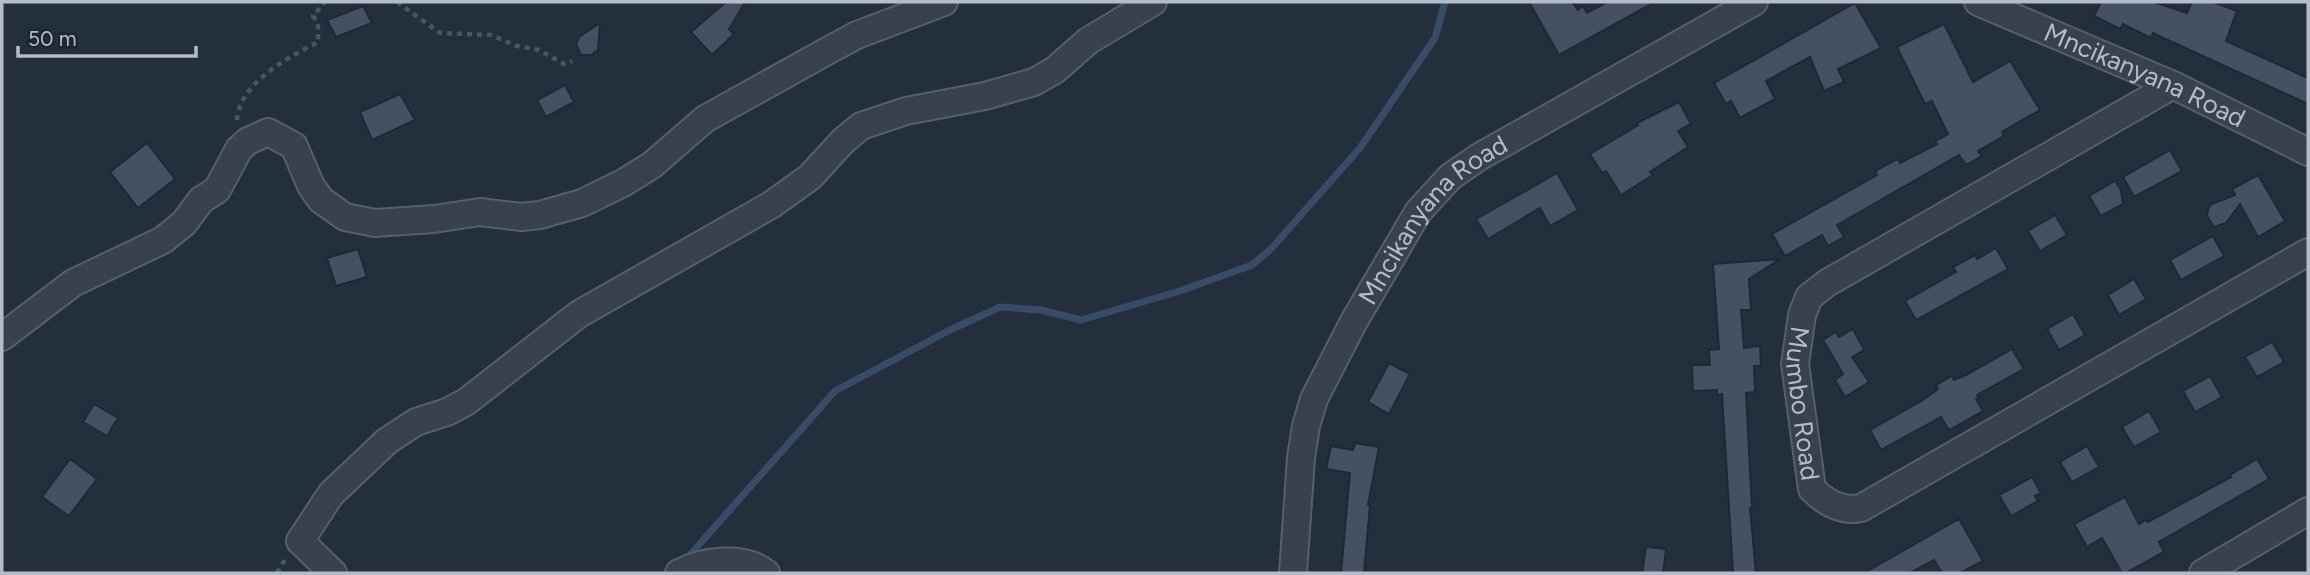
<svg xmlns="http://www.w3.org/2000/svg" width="2310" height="575" font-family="Figtree,sans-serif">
  <rect width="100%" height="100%" fill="#242f3e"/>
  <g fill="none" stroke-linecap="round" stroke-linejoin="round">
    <path stroke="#394c67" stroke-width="7" d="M 690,562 L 689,556 L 835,391 L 948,331 L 1000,307 L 1041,310 L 1081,320 L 1180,291 L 1252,265 L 1270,250 L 1360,148 L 1435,38 L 1445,2"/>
  </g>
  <g fill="#455162" stroke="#1f2835" stroke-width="2">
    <path d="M 726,2 L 745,2 L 729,29 L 734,34 L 712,55 L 691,32 Z"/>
    <path d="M 1529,2 L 1572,2 L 1578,10 L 1583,6 L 1587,13 L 1607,2 L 1655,2 L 1559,55 Z"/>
    <path d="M 2101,2 L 2154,2 L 2187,13 L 2192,2 L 2213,2 L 2237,11 L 2226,41 L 2308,78 L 2308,104 L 2153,33 L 2151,38 L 2123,24 L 2120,29 L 2094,16 Z"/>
    <path d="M 1855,3 L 1881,48 L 1838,69 L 1844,82 L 1824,91 L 1810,57 L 1766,81 L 1775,99 L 1740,118 L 1731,101 L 1726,104 L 1714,83 Z"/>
    <path d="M 363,6 L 372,23 L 336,37 L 327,20 Z"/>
    <path d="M 600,23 L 598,50 L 591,55 L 581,55 L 576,44 L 579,37 Z"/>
    <path d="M 1944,24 L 1973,82 L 2010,61 L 2040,110 L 2002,132 L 2004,136 L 1978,151 L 1982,156 L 1966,165 L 1959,155 L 1837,225 L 1844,237 L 1828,246 L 1822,235 L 1785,256 L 1772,234 L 1877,175 L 1875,171 L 1897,159 L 1900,163 L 1937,144 L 1935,141 L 1948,134 L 1932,101 L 1925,104 L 1897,47 Z"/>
    <path d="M 565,85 L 574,102 L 546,117 L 537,100 Z"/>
    <path d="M 400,94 L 415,120 L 372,140 L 360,112 Z"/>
    <path d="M 1679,102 L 1691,124 L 1678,131 L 1688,147 L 1650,172 L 1653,175 L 1621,195 L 1606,171 L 1602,173 L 1590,154 L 1638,125 L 1637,123 Z"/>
    <path d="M 147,143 L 175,179 L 138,208 L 110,172 Z"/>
    <path d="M 2170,150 L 2182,171 L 2134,197 L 2123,177 Z"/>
    <path d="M 1557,173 L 1578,210 L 1550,226 L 1540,208 L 1488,239 L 1476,219 Z"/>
    <path d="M 2258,175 L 2285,221 L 2258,237 L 2240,204 L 2226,223 L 2214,227 L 2207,216 L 2208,209 L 2212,204 L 2235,195 L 2232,189 Z"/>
    <path d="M 2115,181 L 2121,190 L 2123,204 L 2101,216 L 2089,196 Z"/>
    <path d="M 2055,215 L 2067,235 L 2040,251 L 2028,231 Z"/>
    <path d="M 2213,236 L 2224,256 L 2181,280 L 2170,260 Z"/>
    <path d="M 1996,248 L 2008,269 L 1916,320 L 1905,301 L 1956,272 L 1953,267 L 1975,255 L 1977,259 Z"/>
    <path d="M 358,249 L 367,277 L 336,286 L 327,258 Z"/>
    <path d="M 1780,259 L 1749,279 L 1751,310 L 1741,310 L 1744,348 L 1760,346 L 1761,366 L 1754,366 L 1755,392 L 1746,393 L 1752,508 L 1750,508 L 1756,573 L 1733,573 L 1722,394 L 1717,395 L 1717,390 L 1693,391 L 1692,365 L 1710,365 L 1709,350 L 1719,349 L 1713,264 Z"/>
    <path d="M 2134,279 L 2146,299 L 2119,315 L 2108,295 Z"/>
    <path d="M 2073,314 L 2085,335 L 2059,350 L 2047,329 Z"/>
    <path d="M 1853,329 L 1864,350 L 1852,357 L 1869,382 L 1845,397 L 1835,380 L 1843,374 L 1823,340 L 1836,332 L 1839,337 Z"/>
    <path d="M 2272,342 L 2284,362 L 2257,377 L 2245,357 Z"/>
    <path d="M 2012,349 L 2024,369 L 1977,395 L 1979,398 L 1976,399 L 1983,411 L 1949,430 L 1941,417 L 1881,450 L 1870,430 L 1923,400 L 1938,389 L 1936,385 L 1952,376 L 1954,380 L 1966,375 Z"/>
    <path d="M 1389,363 L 1410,374 L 1389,414 L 1368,402 Z"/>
    <path d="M 2210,376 L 2222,397 L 2195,412 L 2183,391 Z"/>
    <path d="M 94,404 L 118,418 L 107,436 L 83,422 Z"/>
    <path d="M 2149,411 L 2161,432 L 2134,447 L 2122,427 Z"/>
    <path d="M 1355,443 L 1379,447 L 1368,505 L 1370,505 L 1364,573 L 1341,573 L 1350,473 L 1326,469 L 1331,446 L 1353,450 Z"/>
    <path d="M 2087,446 L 2099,467 L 2072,482 L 2060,462 Z"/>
    <path d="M 70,459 L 97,479 L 69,516 L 42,497 Z"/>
    <path d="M 2257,459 L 2269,479 L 2159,542 L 2164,552 L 2126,573 L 2122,573 L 2102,538 L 2087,547 L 2074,524 L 2125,497 L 2139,524 L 2146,520 L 2148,522 L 2231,477 L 2230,475 Z"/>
    <path d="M 2032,477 L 2041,493 L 2035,496 L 2038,501 L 2011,516 L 1999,495 Z"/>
    <path d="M 1959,519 L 1983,561 L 1960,573 L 1942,573 L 1934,560 L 1910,573 L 1864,573 Z"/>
    <path d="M 1646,547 L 1666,549 L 1663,573 L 1642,573 Z"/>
  </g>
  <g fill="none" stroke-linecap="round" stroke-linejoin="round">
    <g stroke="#565f6c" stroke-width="30">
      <g id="minor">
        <path id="s1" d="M 1978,2 L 2173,85 L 2308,152"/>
        <path id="s2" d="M 2173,85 L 1827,283 L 1809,297 L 1802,315 L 1795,364 L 1812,489 C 1825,502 1841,512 1861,508 L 2308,252"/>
        <path d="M 2,337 L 73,283 L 163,240 L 184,223 L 201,200 L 217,190 L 239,149 L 248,141 L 268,132 L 294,146 L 311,186 L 321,200 L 345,217 L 375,223 L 434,219 L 480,212 L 522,217 L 540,215 L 582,203 L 623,183 L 652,165 L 705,119 L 829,50 L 857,35 L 944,2"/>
        <path d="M 333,573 L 300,541 L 331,494 L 387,441 L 416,422 L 447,412 L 466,402 L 579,314 L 771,205 L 810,177 L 843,141 L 861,126 L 906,111 L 985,96 L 1034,82 L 1055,70 L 1088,41 L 1153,2"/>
        <path d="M 679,573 C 703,560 743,555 766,573"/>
        <path id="s3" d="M 1293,573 L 1301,458 L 1306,426 L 1314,399 L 1353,323 L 1418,212 L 1450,177 L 1479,157 L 1754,2"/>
        <path d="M 2203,573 L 2308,511"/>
      </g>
    </g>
    <g stroke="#44595c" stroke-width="4.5" stroke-dasharray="5 5" stroke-linecap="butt">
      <path d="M 397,2 L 440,33 L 491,35 L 517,46 L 539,50 L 564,64 L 572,61"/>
      <path d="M 237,120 C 239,83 289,57 318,42 L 318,23 L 313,16 L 325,2"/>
      <path d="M 277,573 L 286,558"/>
    </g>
    <use href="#minor" stroke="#38414e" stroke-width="26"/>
  </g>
  <g text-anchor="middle" stroke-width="6" stroke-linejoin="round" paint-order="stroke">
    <g font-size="26" fill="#b4bcc9" stroke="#1d2633">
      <text dy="9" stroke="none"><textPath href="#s1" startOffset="182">Mncikanyana Road</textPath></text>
      <text dy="9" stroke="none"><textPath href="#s3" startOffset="394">Mncikanyana Road</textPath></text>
      <text dy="9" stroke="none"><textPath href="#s2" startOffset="530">Mumbo Road</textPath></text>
    </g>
  </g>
  <rect width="2310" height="575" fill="none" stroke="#b4bcc9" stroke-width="7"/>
  <path d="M18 46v10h178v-10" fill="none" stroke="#b4bcc9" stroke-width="3.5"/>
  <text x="28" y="46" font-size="21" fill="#b4bcc9" stroke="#1d2633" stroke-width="5" paint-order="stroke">50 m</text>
</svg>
